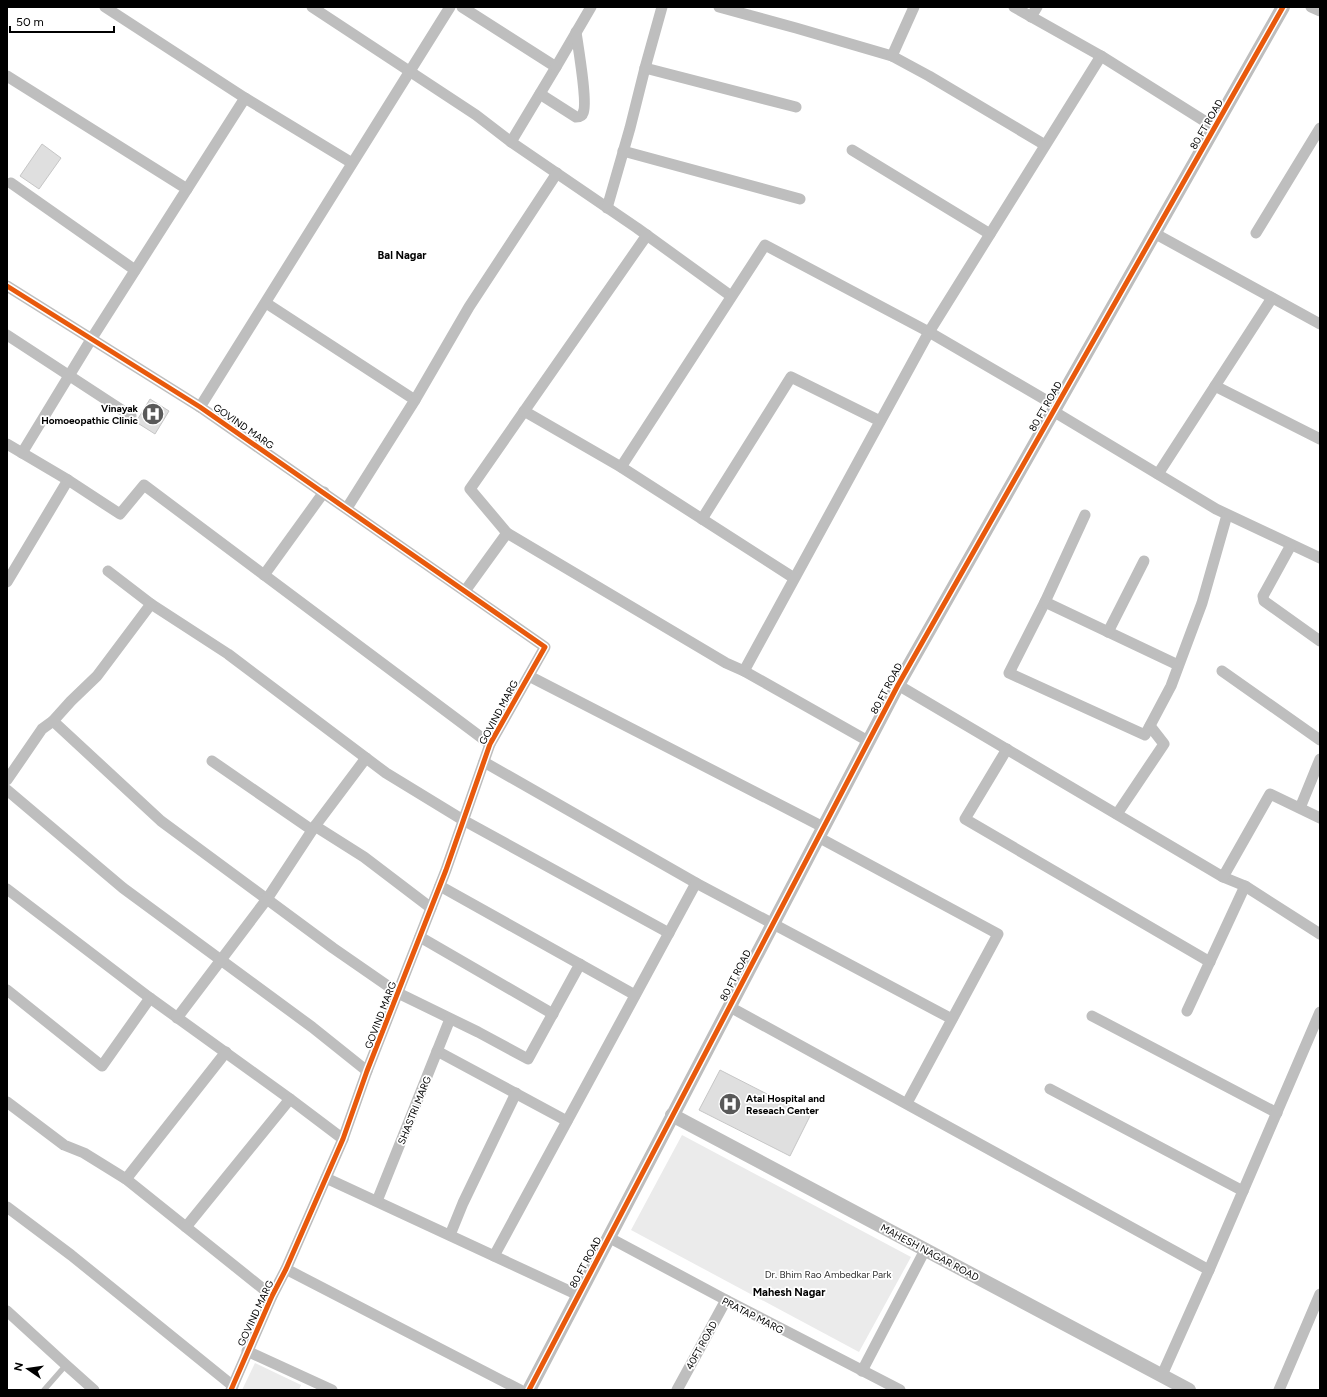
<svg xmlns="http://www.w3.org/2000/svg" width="1327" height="1397" font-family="Figtree,sans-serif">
  <rect width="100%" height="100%" fill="#fff"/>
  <g fill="#ebebeb">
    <path d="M 682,1135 L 911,1257 L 859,1352 L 631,1230 Z"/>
    <path d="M 255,1363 L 301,1385 L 299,1390 L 242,1390 Z"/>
  </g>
  <g fill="#dfdfdf" stroke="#c6c6c6">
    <path d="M 42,144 L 61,158 L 39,189 L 20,176 Z"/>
    <path d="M 150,399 L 169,411 L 155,434 L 136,422 Z"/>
    <path d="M 720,1070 L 810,1116 L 790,1156 L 699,1110 Z"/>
  </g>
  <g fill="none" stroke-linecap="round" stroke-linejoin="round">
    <path stroke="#bebebe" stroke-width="5.5" d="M 44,1390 L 66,1365"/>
    <g stroke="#bebebe" stroke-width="11">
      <path d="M 105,7 L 245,98"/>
      <path d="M 312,7 L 476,115 L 511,142 L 556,67 L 462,7"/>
      <path d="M 719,7 L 796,28 L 892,56 L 929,76 L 1045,145"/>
      <path d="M 1014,7 L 1101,56 L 1214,127"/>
      <path d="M 1311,7 L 1320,11"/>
      <path d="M 1031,17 L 1037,7"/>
      <path d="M 892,56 L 914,7"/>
      <path d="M 556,67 L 591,7"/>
      <path d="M 645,68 L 796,107"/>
      <path d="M 7,76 L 187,189 L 92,338 L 22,453"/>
      <path d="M 540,94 L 576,117 C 579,117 582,117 583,113 C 588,104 578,46 576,32"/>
      <path d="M 511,142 L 637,228 L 731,296"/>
      <path d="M 852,150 L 990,234"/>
      <path d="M 623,151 L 800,199"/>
      <path d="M 11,183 L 135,270"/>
      <path d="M 187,189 L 245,98 L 352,163"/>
      <path d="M 607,208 L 630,128 L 645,68 L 662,7"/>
      <path d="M 1154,233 L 1320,324"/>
      <path d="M 1256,233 L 1320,128"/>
      <path d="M 647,235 L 470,489 L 507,533 L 726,663 L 744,671 L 868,741"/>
      <path d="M 7,286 L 200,407 L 545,647 L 490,744 L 446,870 L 367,1071 L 343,1139 L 286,1269 L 272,1296 L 231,1390"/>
      <path d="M 266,303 L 415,400 L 347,508"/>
      <path d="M 7,335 L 131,416"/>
      <path d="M 1215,386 L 1320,439"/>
      <path d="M 415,400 L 469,307 L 557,173"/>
      <path d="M 200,407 L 450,7"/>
      <path d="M 524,411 L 621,467 L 794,578"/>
      <path d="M 1053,411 L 1216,509 L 1320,558"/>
      <path d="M 7,444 L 68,480 L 7,582"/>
      <path d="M 621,467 L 765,245 L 929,332 L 1056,406"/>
      <path d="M 1158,474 L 1272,298"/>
      <path d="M 68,480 L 120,514 L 144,485 L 490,744"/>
      <path d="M 1085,515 L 1045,602 L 1009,673 L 1145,735 L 1171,686 L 1202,603 L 1227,515"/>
      <path d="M 702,519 L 791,377 L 880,421"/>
      <path d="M 1291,545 L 1263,596 L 1264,601 L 1320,641"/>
      <path d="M 264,575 L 324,492"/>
      <path d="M 465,591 L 507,533"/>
      <path d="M 1045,602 L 1178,665"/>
      <path d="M 151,604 L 228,654 L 386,773 L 463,820 L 669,933"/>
      <path d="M 1108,632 L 1144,561"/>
      <path d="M 744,671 L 929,332 L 1101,56"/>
      <path d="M 1222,671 L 1320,740"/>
      <path d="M 529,676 L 823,827"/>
      <path d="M 898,685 L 1223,877 L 1245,886 L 1320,934"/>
      <path d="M 53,721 L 161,821 L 333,948 L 398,993 L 478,1032 L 528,1059 L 580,964"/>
      <path d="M 1007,749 L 965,819 L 1210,962"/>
      <path d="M 212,761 L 312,830"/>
      <path d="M 484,762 L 696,883 L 952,1019"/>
      <path d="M 7,780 L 42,729 L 53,721 L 71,701 L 97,676 L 151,604 L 108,571"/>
      <path d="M 7,790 L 123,888 L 312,1027 L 367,1071"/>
      <path d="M 1300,808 L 1320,759"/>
      <path d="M 1117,814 L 1164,744 L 1150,726"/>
      <path d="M 315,826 L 366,758"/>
      <path d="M 818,837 L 998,934 L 907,1103"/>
      <path d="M 1223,877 L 1270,794 L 1320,818"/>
      <path d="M 440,886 L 635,995"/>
      <path d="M 7,889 L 150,998 L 290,1099 L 343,1139"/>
      <path d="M 420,937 L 553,1014"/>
      <path d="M 7,990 L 102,1066 L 150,998"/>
      <path d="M 730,1007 L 1209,1270"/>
      <path d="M 1187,1011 L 1245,886"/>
      <path d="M 1092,1016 L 1277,1113"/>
      <path d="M 177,1018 L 267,899 L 315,826 L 364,857 L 431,908"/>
      <path d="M 437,1051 L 567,1121"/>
      <path d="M 1050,1089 L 1243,1191"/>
      <path d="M 7,1102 L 64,1145 L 84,1153 L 126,1179 L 272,1296"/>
      <path d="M 326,1178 L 578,1295"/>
      <path d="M 126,1179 L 226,1052"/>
      <path d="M 377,1201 L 450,1019"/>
      <path d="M 7,1207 L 71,1255 L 233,1386"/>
      <path d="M 186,1227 L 290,1099"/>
      <path d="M 450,1235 L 463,1203 L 516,1093"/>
      <path d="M 608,1237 L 726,1300 L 900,1390"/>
      <path d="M 494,1256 L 696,883"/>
      <path d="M 286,1269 L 520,1390"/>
      <path d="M 7,1311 L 66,1365 L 94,1390"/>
      <path d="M 247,1351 L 332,1390"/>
      <path d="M 862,1371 L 925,1250"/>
      <path d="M 1162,1375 L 1209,1270 L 1320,1012"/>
      <path d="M 677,1390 L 726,1300"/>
      <path d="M 1279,1390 L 1320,1294"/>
    </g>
    <g stroke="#bebebe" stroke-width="14">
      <path d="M 672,1115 L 1189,1390"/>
      <path d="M 529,1390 L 898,685 L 1283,7"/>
    </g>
    <g stroke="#fff" stroke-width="8">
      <g id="cycleway">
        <path d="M 7,286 L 200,407 L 545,647 L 490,744 L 446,870 L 367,1071 L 343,1139 L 286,1269 L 272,1296 L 231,1390"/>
        <path d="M 529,1390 L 898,685 L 1283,7"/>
      </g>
    </g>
    <use href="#cycleway" stroke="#e8590c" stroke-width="5"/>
  </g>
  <defs>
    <g id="hospital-disc" transform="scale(1.15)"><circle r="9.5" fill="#595959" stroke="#fff"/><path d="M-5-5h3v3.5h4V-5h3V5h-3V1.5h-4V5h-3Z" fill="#fff"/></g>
  </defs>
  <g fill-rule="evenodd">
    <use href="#hospital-disc" x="153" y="414"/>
    <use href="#hospital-disc" x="730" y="1104"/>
  </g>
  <g text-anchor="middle" stroke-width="3.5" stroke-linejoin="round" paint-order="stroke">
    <g font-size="10" fill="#000" stroke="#fff">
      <text transform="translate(1206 124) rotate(-60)" y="4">80 FT ROAD</text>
      <text transform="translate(1045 406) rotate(-60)" y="4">80 FT ROAD</text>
      <text transform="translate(244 426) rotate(35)" y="4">GOVIND MARG</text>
      <text transform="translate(886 688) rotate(-62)" y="4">80 FT ROAD</text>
      <text transform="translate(498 712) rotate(-62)" y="4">GOVIND MARG</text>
      <text transform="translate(735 975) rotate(-63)" y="4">80 FT ROAD</text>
      <text transform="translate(380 1015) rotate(-69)" y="4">GOVIND MARG</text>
      <text transform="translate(414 1110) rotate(-68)" y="4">SHASTRI MARG</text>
      <text transform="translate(930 1252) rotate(28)" y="4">MAHESH NAGAR ROAD</text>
      <text transform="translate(585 1262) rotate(-62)" y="4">80 FT ROAD</text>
      <text transform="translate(255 1313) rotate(-65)" y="4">GOVIND MARG</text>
      <text transform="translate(753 1315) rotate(27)" y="4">PRATAP MARG</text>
      <text transform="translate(701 1345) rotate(-61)" y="4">40FT ROAD</text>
    </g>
    <g font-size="10" font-weight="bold" fill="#000" stroke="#fff" text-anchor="end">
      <text x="138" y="412">Vinayak<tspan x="138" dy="12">Homoeopathic Clinic</tspan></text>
      <text x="746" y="1102" text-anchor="start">Atal Hospital and<tspan x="746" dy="12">Reseach Center</tspan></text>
    </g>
    <g font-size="10" fill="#323232" stroke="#fff">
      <text x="828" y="1278">Dr. Bhim Rao Ambedkar Park</text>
    </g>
    <g font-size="11" font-weight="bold" fill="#000" stroke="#fff">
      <text x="402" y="259">Bal Nagar</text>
      <text x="789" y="1296">Mahesh Nagar</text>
    </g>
  </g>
  <rect width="1327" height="1397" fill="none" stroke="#000000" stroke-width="16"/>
  <g transform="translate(28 1369) rotate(283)" stroke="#ffffff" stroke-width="3" paint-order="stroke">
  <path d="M0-3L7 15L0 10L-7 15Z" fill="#000000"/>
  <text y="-6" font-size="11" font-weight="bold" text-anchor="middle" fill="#000000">N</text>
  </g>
  <path d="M10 26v6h104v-6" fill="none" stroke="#000000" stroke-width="2"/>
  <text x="16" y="26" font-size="12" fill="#000000" stroke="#ffffff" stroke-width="3" paint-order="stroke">50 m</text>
</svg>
